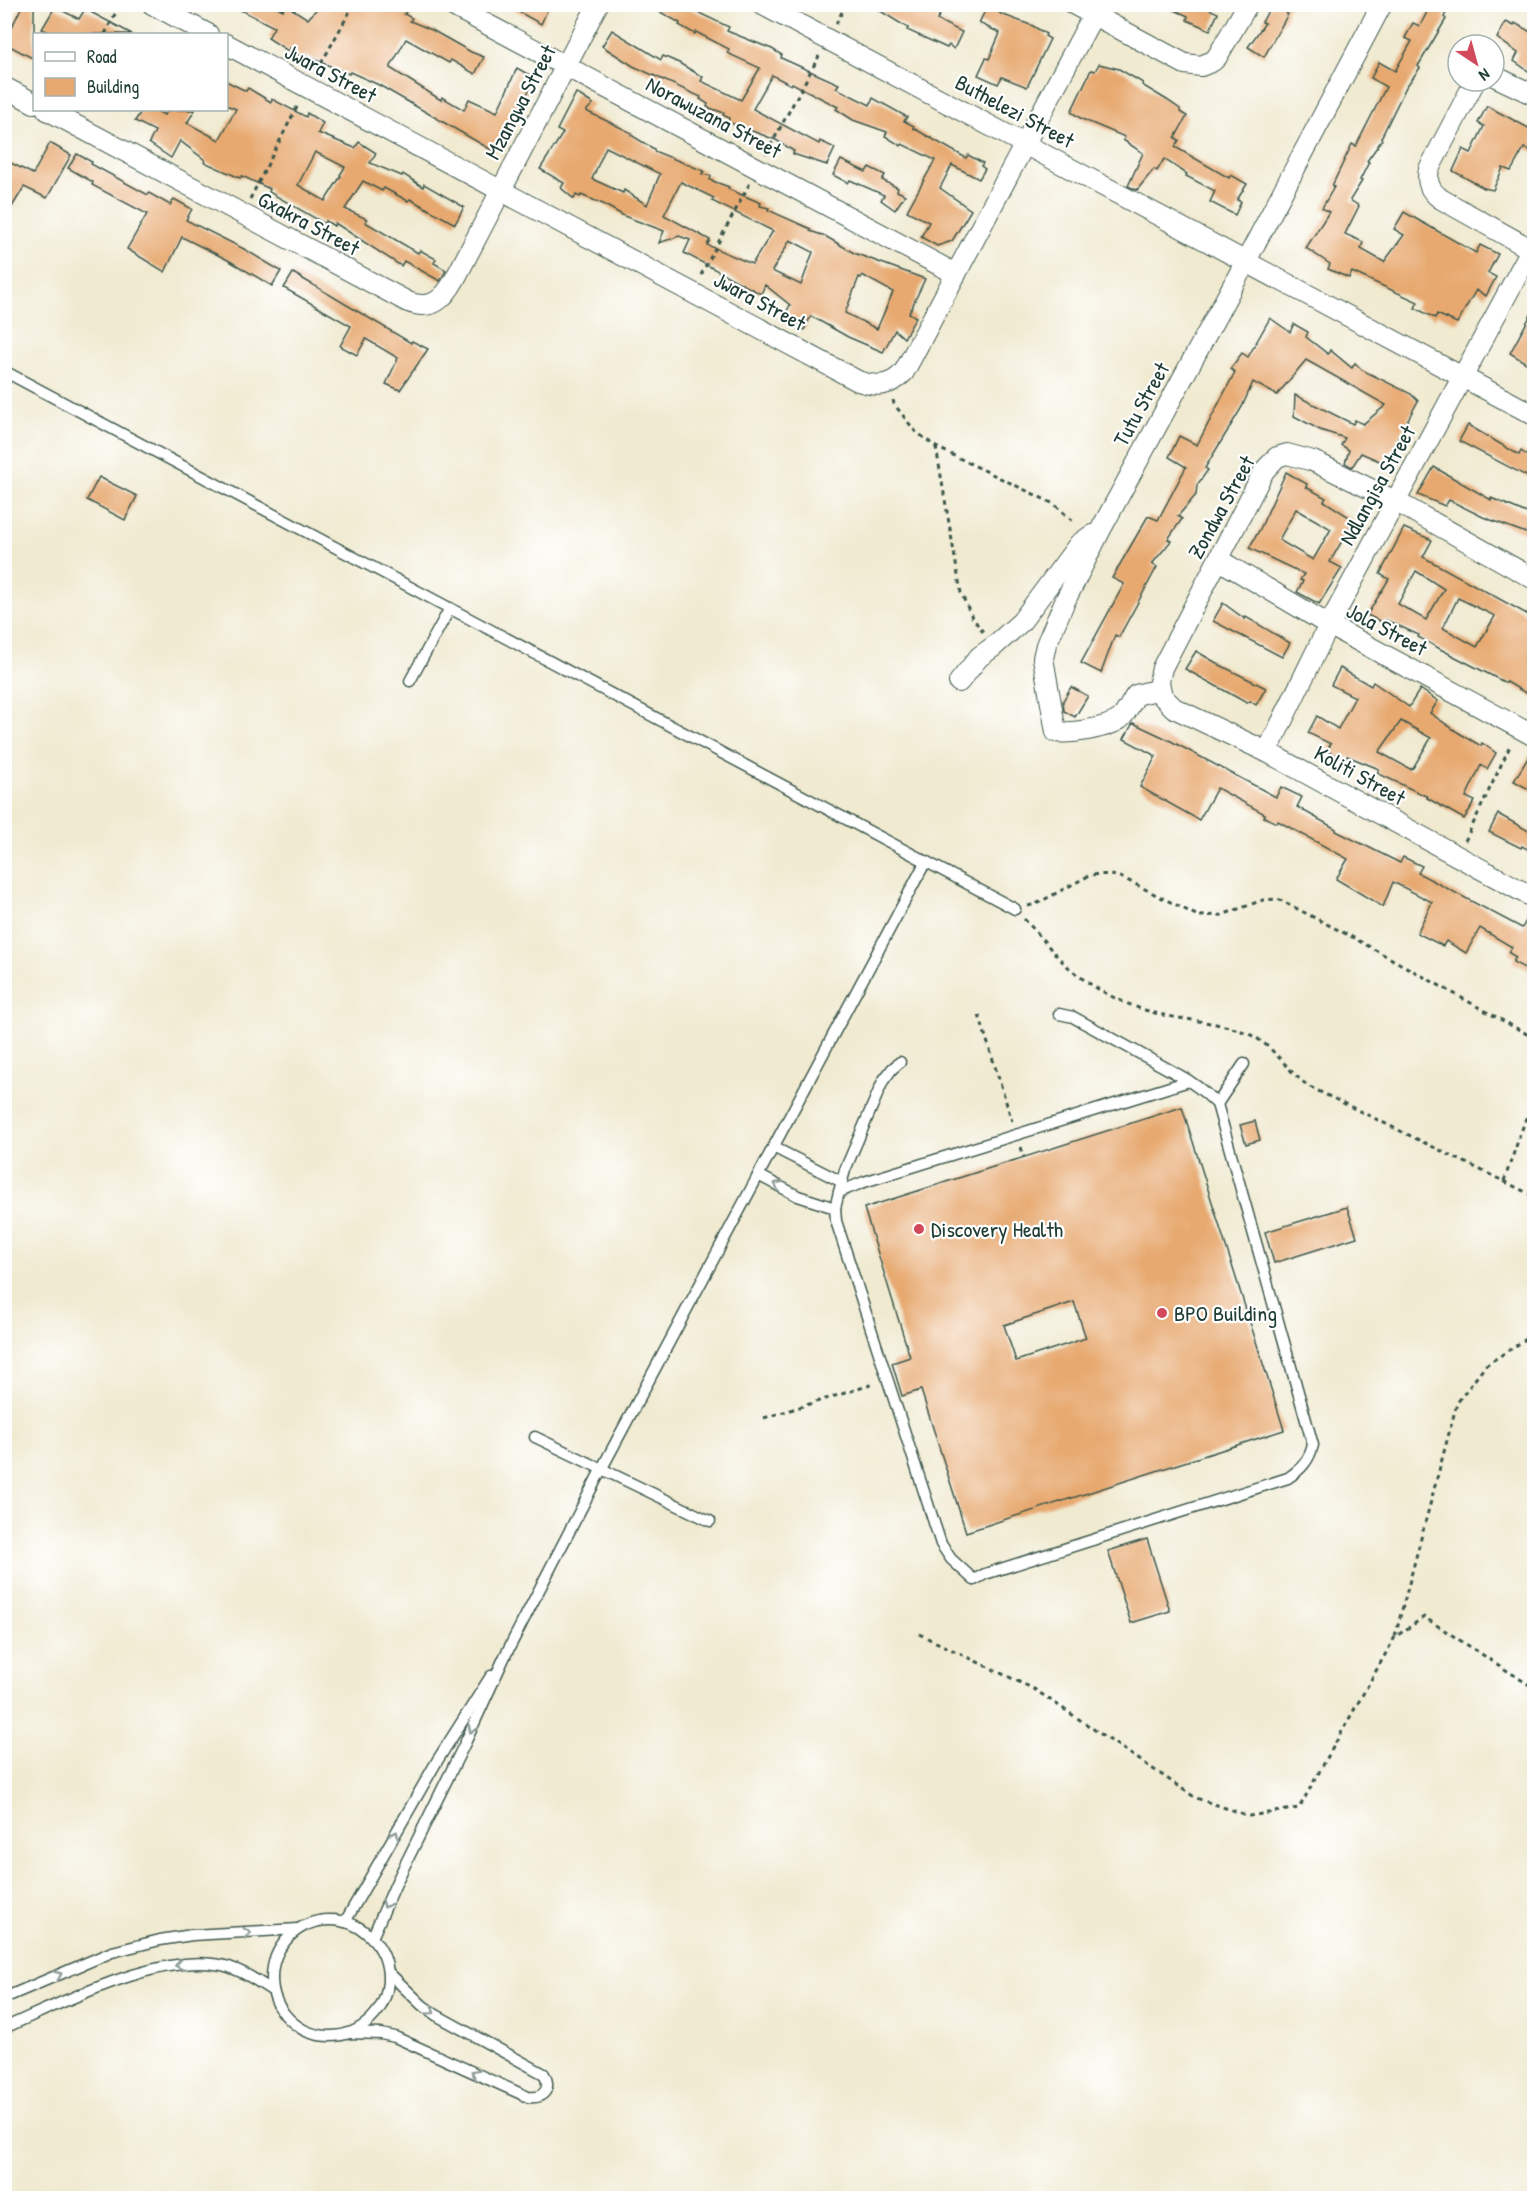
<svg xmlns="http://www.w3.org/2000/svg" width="1539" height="2203" font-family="'Patrick Hand',sans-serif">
  <rect width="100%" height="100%" fill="#fff"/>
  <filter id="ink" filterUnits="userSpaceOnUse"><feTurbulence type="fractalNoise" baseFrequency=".0167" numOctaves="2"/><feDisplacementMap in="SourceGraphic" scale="12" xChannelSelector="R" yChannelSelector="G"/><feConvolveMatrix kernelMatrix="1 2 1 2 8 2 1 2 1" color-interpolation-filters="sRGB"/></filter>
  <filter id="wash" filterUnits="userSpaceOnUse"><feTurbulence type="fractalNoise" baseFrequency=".008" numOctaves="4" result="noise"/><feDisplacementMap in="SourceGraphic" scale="24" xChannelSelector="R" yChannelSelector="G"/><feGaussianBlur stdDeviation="1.35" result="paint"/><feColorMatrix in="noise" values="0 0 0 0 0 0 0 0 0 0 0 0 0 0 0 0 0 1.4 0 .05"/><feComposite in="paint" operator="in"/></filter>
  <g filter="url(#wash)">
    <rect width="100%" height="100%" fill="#f0ead0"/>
    <g id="blocks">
      <g fill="#e7a96f" fill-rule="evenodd">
        <path d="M 23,4 L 34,4 L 34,59 L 4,43 Z"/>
        <path d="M 229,4 L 271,4 L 283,10 L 286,5 L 308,19 L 321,4 L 336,10 L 340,4 L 389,4 L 406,12 L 404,14 L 412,18 L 410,21 L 432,30 L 471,52 L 484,57 L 475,74 L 451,60 L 449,63 L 406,39 L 390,68 L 441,100 L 442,97 L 464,110 L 469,99 L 497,112 L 517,68 L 535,78 L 524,100 L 525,101 L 523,106 L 495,152 L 379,85 L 350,72 L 349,74 L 304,55 L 302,59 L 290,48 L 288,51 L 268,38 L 274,27 Z"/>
        <path d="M 504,4 L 550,4 L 541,24 Z"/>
        <path d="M 646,4 L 680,4 L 729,27 L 727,31 L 772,49 L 782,55 L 781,58 L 839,84 L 836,88 L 870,105 L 873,98 L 907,117 L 904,121 L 914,126 L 913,128 L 966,158 L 968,155 L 983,163 L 981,166 L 985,169 L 979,179 L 952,165 L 940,188 L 971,210 L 952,241 L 937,246 L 921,237 L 929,222 L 907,211 L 935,160 L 902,144 L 901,146 L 885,136 L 887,132 L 853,120 L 836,109 L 838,107 L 792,83 L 791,85 L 772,75 L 753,109 L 819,144 L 820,141 L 835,148 L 827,165 L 793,154 L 794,151 L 776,140 L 728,122 L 729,118 L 723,115 L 724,113 L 707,107 L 708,104 L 700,99 L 701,97 L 633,66 L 602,46 L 612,30 L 661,60 L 663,56 L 679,63 L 703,77 L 701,81 L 741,100 L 760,68 L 727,53 L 729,49 L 696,32 L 695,34 L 679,25 L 680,23 Z"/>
        <path d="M 869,4 L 945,4 L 937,20 L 962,32 L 954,49 L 949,45 L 947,48 L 907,30 L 908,28 Z"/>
        <path d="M 1161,4 L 1198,4 L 1218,13 L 1210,30 L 1187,20 L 1188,16 Z"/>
        <path d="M 1272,4 L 1291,4 L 1286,13 L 1288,14 L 1264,57 L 1248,47 L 1265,23 L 1262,22 Z"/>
        <path d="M 1431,4 L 1447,11 L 1444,17 L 1446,19 L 1418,66 L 1420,68 L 1406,87 L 1381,138 L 1382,140 L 1367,161 L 1369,162 L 1360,180 L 1362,181 L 1350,200 L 1359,206 L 1345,234 L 1363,242 L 1361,249 L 1384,262 L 1404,235 L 1394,229 L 1404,212 L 1476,253 L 1480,245 L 1498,254 L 1488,273 L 1496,277 L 1486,296 L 1476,290 L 1457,323 L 1437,314 L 1435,318 L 1415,308 L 1418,302 L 1352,272 L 1349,278 L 1328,269 L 1330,264 L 1306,248 L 1329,212 L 1322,208 L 1334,187 L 1332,186 L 1352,144 L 1356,146 L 1386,87 L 1371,78 L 1379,62 L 1395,71 L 1412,41 L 1405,38 L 1413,23 L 1420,26 Z"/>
        <path d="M 988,5 L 1001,14 L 1033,26 L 1046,34 L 1045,36 L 1050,39 L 1027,87 L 1002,77 L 998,84 L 978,75 L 986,58 L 989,59 L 1000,33 L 979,23 Z"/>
        <path d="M 55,7 L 79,19 L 85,9 L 132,34 L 53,34 L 42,29 Z"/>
        <path d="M 1506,22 L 1514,26 L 1515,23 L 1534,34 L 1534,75 L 1514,61 L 1518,53 L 1497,38 Z"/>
        <path d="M 1099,64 L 1119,69 L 1143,83 L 1142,85 L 1167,100 L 1180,109 L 1180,112 L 1187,116 L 1175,138 L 1179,140 L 1175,147 L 1229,178 L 1231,175 L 1247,184 L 1237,200 L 1241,202 L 1235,215 L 1210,202 L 1215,191 L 1186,176 L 1187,174 L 1164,159 L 1157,171 L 1154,169 L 1137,190 L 1128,186 L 1143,153 L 1123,140 L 1125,137 L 1082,119 L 1071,112 L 1091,70 L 1095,71 Z"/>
        <path d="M 226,81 L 246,91 L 248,88 L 271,102 L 272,99 L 306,117 L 307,113 L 323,123 L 318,133 L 355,148 L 359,142 L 376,153 L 370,163 L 402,176 L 403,174 L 423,187 L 424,184 L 464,207 L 455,224 L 410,199 L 408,201 L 384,188 L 382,191 L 363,181 L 345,209 L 367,219 L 365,222 L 418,253 L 420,250 L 436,259 L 434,263 L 446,270 L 440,281 L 404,261 L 401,266 L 335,223 L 334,226 L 326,221 L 325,224 L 269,192 L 270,189 L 242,176 L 240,178 L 204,162 L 205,160 L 180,141 L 171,158 L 149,143 L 155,131 L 135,121 L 142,110 L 155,110 L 164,115 L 169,110 L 195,110 L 187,123 L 219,140 L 236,109 L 226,105 ZM 315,152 L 345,167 L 340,175 L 341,176 L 325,201 L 298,185 Z"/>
        <path d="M 576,93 L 593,104 L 586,111 L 632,133 L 631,135 L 654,149 L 654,151 L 704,171 L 702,174 L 711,176 L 710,180 L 729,187 L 728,189 L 761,203 L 760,206 L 769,208 L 768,210 L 811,229 L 810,231 L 825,236 L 854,253 L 925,279 L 909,313 L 916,317 L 904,338 L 895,330 L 883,352 L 848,337 L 811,316 L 804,330 L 799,325 L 797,328 L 783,319 L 790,305 L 765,285 L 761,294 L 684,253 L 690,240 L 679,236 L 659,243 L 664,231 L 624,216 L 603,204 L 581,195 L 580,197 L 576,195 L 574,199 L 561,188 L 564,183 L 540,169 L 563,133 L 557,130 ZM 606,147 L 660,174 L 647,205 L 624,190 L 623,193 L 592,179 ZM 681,182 L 714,198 L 712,201 L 773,231 L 752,264 L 707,245 L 710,240 L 664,215 ZM 790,240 L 813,252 L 801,285 L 772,271 ZM 862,275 L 893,292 L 877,329 L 845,313 L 859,277 L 861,278 Z"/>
        <path d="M 1487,106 L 1534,131 L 1534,152 L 1524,148 L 1511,171 L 1503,168 L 1493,190 L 1484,188 L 1453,171 L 1463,149 L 1471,153 L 1484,126 L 1478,123 Z"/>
        <path d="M 50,143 L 71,155 L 47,198 L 24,187 L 4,220 L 4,171 L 9,162 L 33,174 Z"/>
        <path d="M 77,154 L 92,162 L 91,164 L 148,195 L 149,193 L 170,205 L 174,199 L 192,209 L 186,220 L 244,249 L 281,271 L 272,286 L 228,260 L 182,237 L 165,272 L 127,249 L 147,214 L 92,185 L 93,182 L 68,168 Z"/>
        <path d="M 841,160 L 866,172 L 869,167 L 885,175 L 882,180 L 898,188 L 897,191 L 905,195 L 895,210 L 881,200 L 884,195 L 850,180 L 848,183 L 833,175 Z"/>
        <path d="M 293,273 L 411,343 L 412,341 L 428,349 L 400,390 L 386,384 L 398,358 L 366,339 L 357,355 L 340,346 L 351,326 L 284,288 Z"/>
        <path d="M 1534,309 L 1534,368 L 1510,353 Z"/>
        <path d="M 1270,318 L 1290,332 L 1294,324 L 1308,332 L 1306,337 L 1328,354 L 1330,350 L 1352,368 L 1355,363 L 1362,370 L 1411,394 L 1418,401 L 1384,463 L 1361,453 L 1352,467 L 1345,463 L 1349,450 L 1341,445 L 1345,438 L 1320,430 L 1294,416 L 1295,395 L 1353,424 L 1355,420 L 1363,424 L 1386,405 L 1306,360 L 1277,395 L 1253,382 L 1242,407 L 1205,468 L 1208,470 L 1197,485 L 1196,495 L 1178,516 L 1182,519 L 1168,539 L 1171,541 L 1152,564 L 1157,567 L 1119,637 L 1115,635 L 1101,673 L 1081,663 L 1124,584 L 1112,578 L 1148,516 L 1158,520 L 1186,467 L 1169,457 L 1179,436 L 1197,445 L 1235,372 L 1230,369 L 1242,353 L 1248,357 Z"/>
        <path d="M 1468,425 L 1519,455 L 1521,451 L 1534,460 L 1534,480 L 1459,441 Z"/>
        <path d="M 1434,467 L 1491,500 L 1491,498 L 1534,516 L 1534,536 L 1483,517 L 1449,500 L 1445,506 L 1418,495 Z"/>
        <path d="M 1286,472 L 1307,484 L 1306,487 L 1326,498 L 1324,501 L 1354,520 L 1330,562 L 1342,568 L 1319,604 L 1297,592 L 1303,581 L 1300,580 L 1304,574 L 1249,548 L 1260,529 ZM 1296,509 L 1331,529 L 1313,560 L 1279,540 Z"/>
        <path d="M 99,477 L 137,496 L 125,520 L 87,500 Z"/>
        <path d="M 1404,528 L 1432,540 L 1423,557 L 1534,618 L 1534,698 L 1507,682 L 1506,683 L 1442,650 L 1418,637 L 1419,635 L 1386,620 L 1384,623 L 1367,615 L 1389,579 L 1380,574 ZM 1416,571 L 1444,589 L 1426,620 L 1398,604 ZM 1458,598 L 1495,616 L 1477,647 L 1443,628 Z"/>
        <path d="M 1223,603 L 1245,619 L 1246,617 L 1290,643 L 1282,657 L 1213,621 Z"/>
        <path d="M 1196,651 L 1220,665 L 1266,688 L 1256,705 L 1250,701 L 1247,703 L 1185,669 Z"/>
        <path d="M 1340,668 L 1371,686 L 1373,682 L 1409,707 L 1420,689 L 1438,701 L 1430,713 L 1459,733 L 1481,746 L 1482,743 L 1496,753 L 1487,769 L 1481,765 L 1466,797 L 1475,801 L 1464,819 L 1427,798 L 1428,797 L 1377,773 L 1379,769 L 1347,756 L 1345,759 L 1326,751 L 1331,744 L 1308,733 L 1317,716 L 1338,729 L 1355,697 L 1331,685 ZM 1401,721 L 1431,738 L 1413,768 L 1410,769 L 1379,752 Z"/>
        <path d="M 1071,687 L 1088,696 L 1075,717 L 1064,711 L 1063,701 Z"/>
        <path d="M 1133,723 L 1167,739 L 1276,797 L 1281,787 L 1302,797 L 1297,807 L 1336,829 L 1336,831 L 1400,863 L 1403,857 L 1422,866 L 1418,873 L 1522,928 L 1532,910 L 1534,910 L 1534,973 L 1513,962 L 1516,957 L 1509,953 L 1512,947 L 1480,928 L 1466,953 L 1446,941 L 1443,946 L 1417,933 L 1432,902 L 1393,882 L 1383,907 L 1336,879 L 1348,859 L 1278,821 L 1277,823 L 1264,817 L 1265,814 L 1217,788 L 1199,820 L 1140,787 L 1156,756 L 1124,739 Z"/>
        <path d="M 1534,748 L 1534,792 L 1514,781 Z"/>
        <path d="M 1498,814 L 1534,834 L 1534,838 L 1529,850 L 1522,846 L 1521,848 L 1489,832 Z"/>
        <path d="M 1182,1107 L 1284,1430 L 966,1532 L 921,1390 L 902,1396 L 892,1363 L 910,1357 L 864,1208 ZM 1074,1302 L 1086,1338 L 1016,1361 L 1004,1325 Z"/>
        <path d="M 1255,1121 L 1260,1140 L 1246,1144 L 1240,1125 Z"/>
        <path d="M 1347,1207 L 1357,1237 L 1274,1263 L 1265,1232 Z"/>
        <path d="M 1147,1539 L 1170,1611 L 1131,1623 L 1108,1551 Z"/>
      </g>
    </g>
  </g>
  <g filter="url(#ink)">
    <use href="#blocks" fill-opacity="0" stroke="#3e574b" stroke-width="1.5"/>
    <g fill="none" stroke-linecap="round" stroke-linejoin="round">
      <g stroke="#3e574b" stroke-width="13">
        <g id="service">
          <path d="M 4,371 L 1015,909"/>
          <path d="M 410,681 L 450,608"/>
          <path d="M 1059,1014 L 1073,1017 L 1179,1075 C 1194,1083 1205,1092 1217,1104 L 1313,1445 C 1309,1461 1301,1469 1288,1478 L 985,1574 L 974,1580 L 951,1559 L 941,1544 L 836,1221 L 835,1208 L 839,1192 L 864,1182 L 1189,1081"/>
          <path d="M 1217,1104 L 1244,1064"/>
          <path d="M 773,1147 L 842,1182"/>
          <path d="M 758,1175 L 798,1196 L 835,1208"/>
          <path d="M 839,1192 L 845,1170 L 883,1081 L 892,1069 L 900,1062"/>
          <path d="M 535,1437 L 710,1521"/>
          <circle cx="330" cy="1978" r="58"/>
          <path d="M 345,1922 L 437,1761 L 491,1676"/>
          <path d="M 372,1938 L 397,1881 L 466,1741 L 505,1656 L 601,1470 L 926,861"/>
          <path d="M 4,1998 L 112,1952 L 160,1940 L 192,1935 L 298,1929"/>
          <path d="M 4,2028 C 62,2003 166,1948 229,1967 C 245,1972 259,1982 273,1991"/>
          <path d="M 348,2033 L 381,2034 L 395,2037 L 528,2097 C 543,2099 552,2089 544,2074 L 436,2015 L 422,2005 L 388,1972"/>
        </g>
      </g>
      <g stroke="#3e574b" stroke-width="22">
        <g id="minor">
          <path d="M 152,4 L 208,34"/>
          <path d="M 449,4 L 956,274"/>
          <path d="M 761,4 L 1534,415"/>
          <path d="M 1073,4 L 1185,64 L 1201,66 L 1213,61 L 1217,57 L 1248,4"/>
          <path d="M 226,44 L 858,381 C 877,387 890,387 904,372 L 1099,4"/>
          <path d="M 1494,76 L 1534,95"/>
          <path d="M 1475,81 L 1429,169 C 1426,183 1430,191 1441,199 L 1534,251"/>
          <path d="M 4,87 L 34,103"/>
          <path d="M 47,110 L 408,302 C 432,311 444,299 455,279 L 598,4"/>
          <path d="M 1219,560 L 1329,625 L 1534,736"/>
          <path d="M 1534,579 L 1395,501 L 1313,461 L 1287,454 L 1277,457 L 1264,471 L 1162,668 L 1159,682 L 1162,696 L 1174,708 L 1267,752 L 1534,898"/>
          <path d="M 959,682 L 979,657 L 993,647 L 1021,622 L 1079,544 L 1092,535"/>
          <path d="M 1160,689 L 1136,695 C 1131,702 1127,713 1120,719 C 1108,728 1071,734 1056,732 L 1043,658 L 1046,645 L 1064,603 L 1100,531 L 1245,263 L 1382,4"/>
          <path d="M 1267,752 L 1329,625 L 1534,244"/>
        </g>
      </g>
      <g stroke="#3e574b" stroke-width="3" stroke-dasharray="4.5 4.5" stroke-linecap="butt">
        <path d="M 836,24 L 846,4"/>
        <path d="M 105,34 L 120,4"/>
        <path d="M 317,71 L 354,4"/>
        <path d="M 766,154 L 819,56"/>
        <path d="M 250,199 L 299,103"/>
        <path d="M 701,275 L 750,183"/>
        <path d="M 893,400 L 894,404 L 915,431 L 936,447 L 1054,504 L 1075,523"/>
        <path d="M 936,447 L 961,593 L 972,617 L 983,632"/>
        <path d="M 1528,712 L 1534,700"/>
        <path d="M 1465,841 L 1511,744"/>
        <path d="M 1028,906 L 1036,904 L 1090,875 C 1103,874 1113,874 1125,879 L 1198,916 L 1222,915 L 1263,900 L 1278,899 L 1352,937 L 1534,1038"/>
        <path d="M 1024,919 C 1037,932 1048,947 1061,960 C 1085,985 1121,1004 1155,1013 C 1186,1021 1219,1021 1249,1034 C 1275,1046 1287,1072 1310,1087 L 1534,1196"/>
        <path d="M 979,1015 L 1012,1121"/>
        <path d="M 1021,1147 L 1024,1157"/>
        <path d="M 1504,1181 L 1534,1095"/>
        <path d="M 764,1418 L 874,1384"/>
        <path d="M 919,1634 L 1034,1689 L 1196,1798 L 1249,1816 L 1299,1808 L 1395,1637 L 1424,1617 L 1534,1688"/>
        <path d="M 1395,1636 L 1457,1403 L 1486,1365 L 1534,1334"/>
      </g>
      <use href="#service" stroke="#fff" stroke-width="10"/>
      <use href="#minor" stroke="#fff" stroke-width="20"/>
    </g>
    <defs><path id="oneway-chevron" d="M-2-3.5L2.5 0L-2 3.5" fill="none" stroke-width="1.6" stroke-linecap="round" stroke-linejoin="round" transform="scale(1.5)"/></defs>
    <g stroke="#8f9e9a">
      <use href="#oneway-chevron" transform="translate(778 1185) rotate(-152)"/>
      <use href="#oneway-chevron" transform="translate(472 1729) rotate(115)"/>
      <use href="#oneway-chevron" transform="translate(395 1835) rotate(-61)"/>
      <use href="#oneway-chevron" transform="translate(386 1904) rotate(115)"/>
      <use href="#oneway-chevron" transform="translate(247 1933) rotate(-4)"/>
      <use href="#oneway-chevron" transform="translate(179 1965) rotate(171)"/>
      <use href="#oneway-chevron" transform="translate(58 1975) rotate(-23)"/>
      <use href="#oneway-chevron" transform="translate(431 2011) rotate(35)"/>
      <use href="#oneway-chevron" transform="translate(475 2073) rotate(-155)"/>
    </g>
  </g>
  <g fill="#d1495b" stroke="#fff" stroke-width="2">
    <circle cx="919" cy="1229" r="6"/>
    <circle cx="1162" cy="1313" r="6"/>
  </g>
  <g text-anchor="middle" stroke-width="4.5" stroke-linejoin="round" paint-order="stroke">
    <g font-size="22" fill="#1f3d34" stroke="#fff">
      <text transform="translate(331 73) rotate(28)" y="8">Jwara Street</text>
      <text transform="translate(520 102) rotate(-62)" y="8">Mzangwa Street</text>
      <text transform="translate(1015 111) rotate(28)" y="8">Buthelezi Street</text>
      <text transform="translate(714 117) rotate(28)" y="8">Norawuzana Street</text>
      <text transform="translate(309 223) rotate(28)" y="8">Gxakra Street</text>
      <text transform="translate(760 301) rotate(28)" y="8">Jwara Street</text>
      <text transform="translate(1141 404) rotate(-61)" y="8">Tutu Street</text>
      <text transform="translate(1377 485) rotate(-61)" y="8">Ndlangisa Street</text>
      <text transform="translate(1221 507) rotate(-61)" y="8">Zondwa Street</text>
      <text transform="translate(1387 629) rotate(28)" y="8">Jola Street</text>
      <text transform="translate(1360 775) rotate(29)" y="8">Koliti Street</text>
    </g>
    <g font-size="22" fill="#1f3d34" stroke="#fff" text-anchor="start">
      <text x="931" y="1237">Discovery Health</text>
      <text x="1174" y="1321">BPO Building</text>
    </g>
  </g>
  <rect width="1539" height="2203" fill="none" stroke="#fff" stroke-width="24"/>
  <rect x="33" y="33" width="195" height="78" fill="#ffffff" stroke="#a5b1ae" stroke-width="1.5"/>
  <rect x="45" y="52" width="30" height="9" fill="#ffffff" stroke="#a5b1ae" stroke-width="1.5"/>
  <text x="87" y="63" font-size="18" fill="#1f3d34">Road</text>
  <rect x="45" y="78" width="30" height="18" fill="#e7a96f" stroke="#a5b1ae" stroke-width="1.5"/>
  <text x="87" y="93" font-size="18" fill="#1f3d34">Building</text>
  <g transform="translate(1476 63) rotate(144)"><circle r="28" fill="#ffffff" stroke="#a5b1ae" stroke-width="1.5"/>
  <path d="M0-4.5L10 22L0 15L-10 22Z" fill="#d1495b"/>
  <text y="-9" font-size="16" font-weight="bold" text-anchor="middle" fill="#1f3d34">N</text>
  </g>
</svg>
